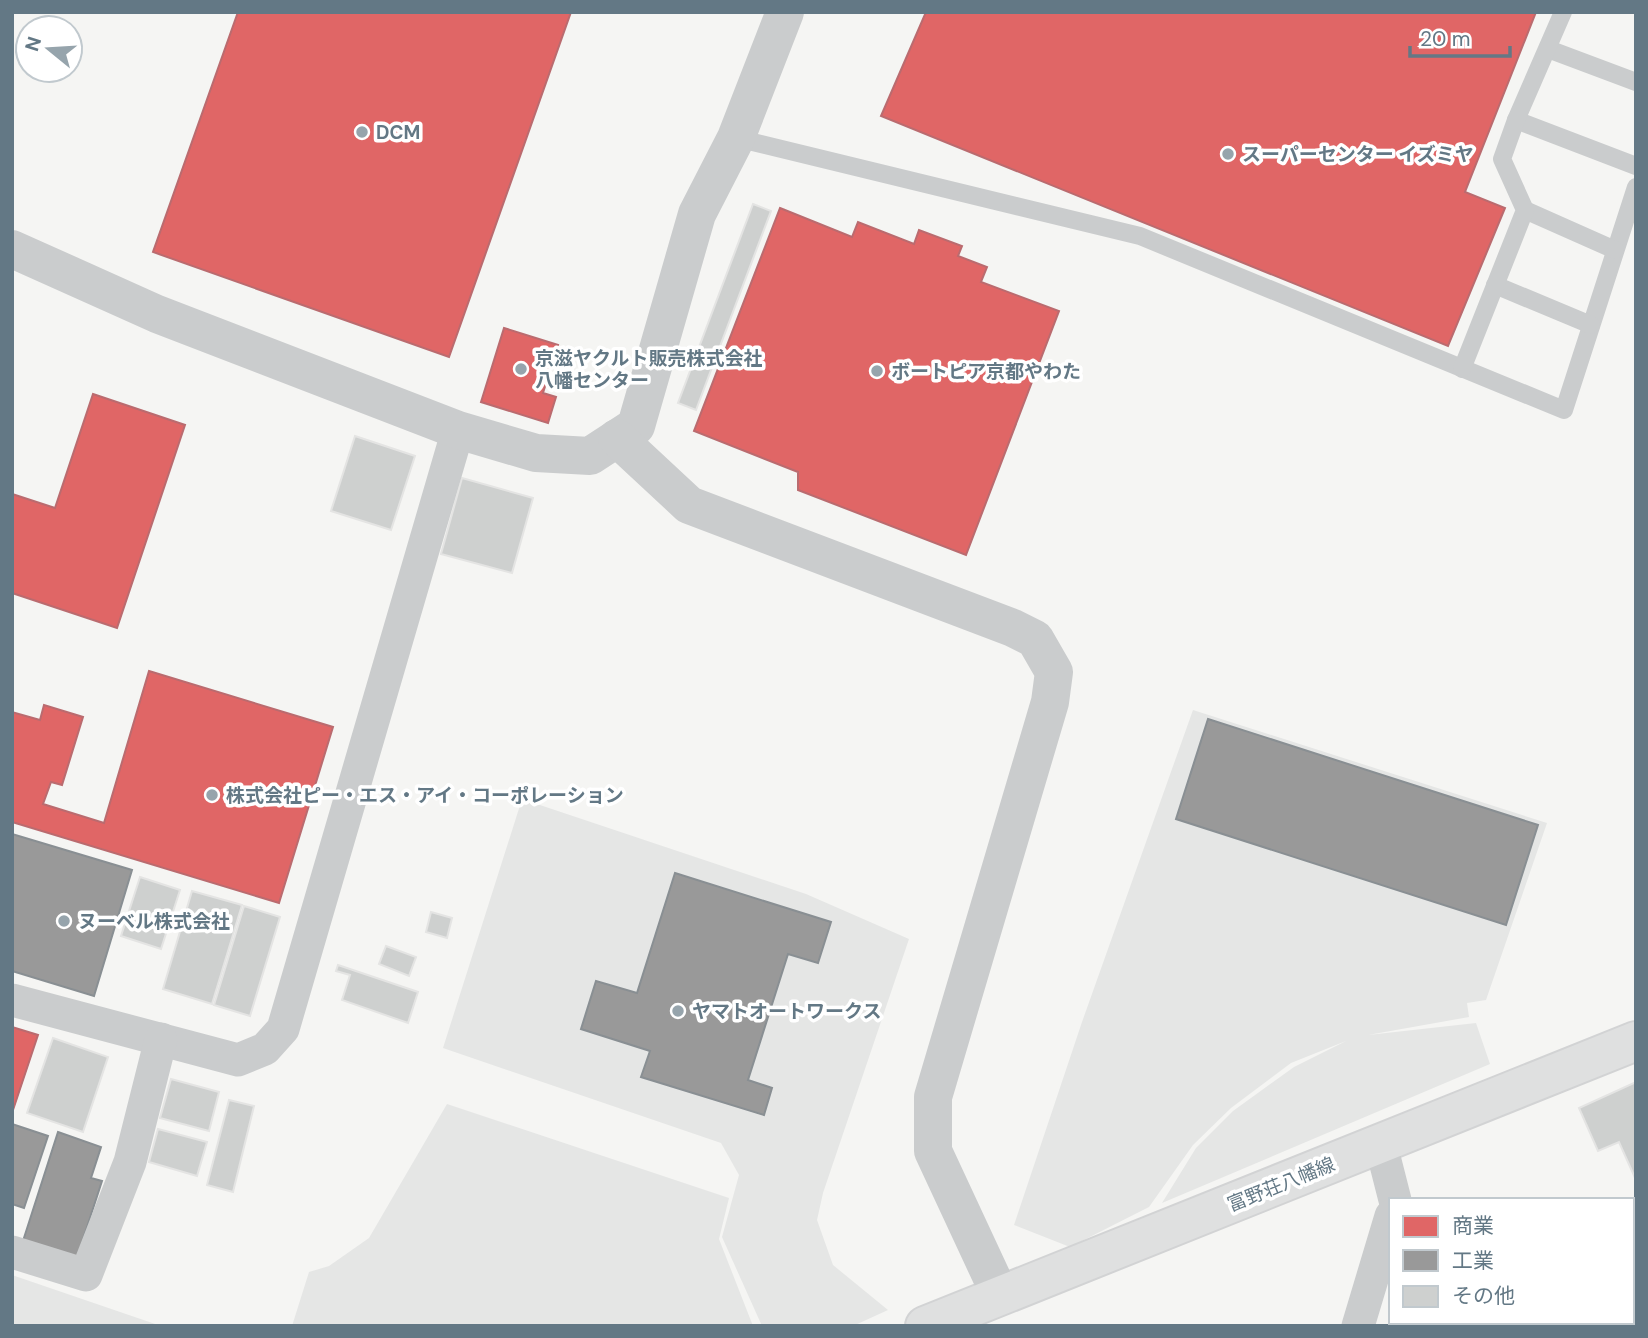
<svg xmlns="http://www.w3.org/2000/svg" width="1648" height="1338" font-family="'DM Sans','Noto Sans JP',sans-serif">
  <rect width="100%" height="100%" fill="#f5f5f3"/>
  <g fill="#e5e6e5">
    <path d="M 1193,710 L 1547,823 L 1486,1000 L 1467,1003 L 1469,1017 L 1368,1035 L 1476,1023 L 1490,1064 L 1162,1203 L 1196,1148 L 1233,1111 L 1294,1067 L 1346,1041 L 1291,1063 L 1231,1108 L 1193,1145 L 1149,1207 L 1070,1247 L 1014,1225 L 1082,1022 Z"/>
    <path d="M 522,799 L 806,894 L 909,939 L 823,1193 L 817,1220 L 833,1265 L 888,1310 L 853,1326 L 762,1326 L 722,1237 L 739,1175 L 721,1143 L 443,1048 Z"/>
    <path d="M 447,1104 L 729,1198 L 719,1239 L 753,1326 L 292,1326 L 309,1272 L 329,1266 L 369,1238 Z"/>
    <path d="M 12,1275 L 161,1326 L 12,1326 Z"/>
  </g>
  <g fill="#e06666" stroke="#ba6b6f" stroke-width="2">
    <path d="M 238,12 L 571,12 L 449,357 L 153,252 Z"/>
    <path d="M 926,12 L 1536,12 L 1465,192 L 1505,208 L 1448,346 L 881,116 Z"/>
    <path d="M 780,208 L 852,237 L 858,222 L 914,244 L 919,230 L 962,246 L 958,256 L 987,267 L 981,282 L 1059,311 L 966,555 L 798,490 L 798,472 L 694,431 Z"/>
    <path d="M 504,328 L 558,345 L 543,393 L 556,397 L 548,423 L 481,402 Z"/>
    <path d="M 93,394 L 185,425 L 117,628 L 12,593 L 12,494 L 55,508 Z"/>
    <path d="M 149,671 L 333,727 L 279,903 L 12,822 L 12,712 L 40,720 L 44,705 L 83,717 L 62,785 L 51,782 L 43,804 L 104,823 Z"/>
    <path d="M 12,1027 L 38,1035 L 12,1113 Z"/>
  </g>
  <g fill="#999" stroke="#898f93" stroke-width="2">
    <path d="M 1208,719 L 1538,825 L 1506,925 L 1176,819 Z"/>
    <path d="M 12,834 L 132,870 L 94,996 L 12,971 Z"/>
    <path d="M 675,873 L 831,922 L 818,963 L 788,954 L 748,1080 L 772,1088 L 764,1115 L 641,1077 L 650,1051 L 581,1029 L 596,981 L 637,993 Z"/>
    <path d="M 12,1124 L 48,1136 L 24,1208 L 12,1204 Z"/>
    <path d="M 58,1132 L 101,1147 L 91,1178 L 102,1181 L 77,1258 L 23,1241 Z"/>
  </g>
  <g fill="#ced0cf" stroke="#e4e4e3" stroke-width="2">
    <path d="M 753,204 L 771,211 L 696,410 L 678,403 Z"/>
    <path d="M 355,436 L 415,456 L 391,530 L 331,511 Z"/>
    <path d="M 462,478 L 533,498 L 512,573 L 441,554 Z"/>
    <path d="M 140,877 L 180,890 L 161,949 L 121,936 Z"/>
    <path d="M 192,891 L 242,905 L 212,1004 L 163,989 Z"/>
    <path d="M 244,906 L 280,917 L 250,1016 L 214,1005 Z"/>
    <path d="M 431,912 L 452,918 L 447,938 L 426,932 Z"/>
    <path d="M 386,946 L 416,957 L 409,976 L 379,964 Z"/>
    <path d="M 338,965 L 418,992 L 408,1023 L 342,1000 L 350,975 L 336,971 Z"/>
    <path d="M 53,1038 L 108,1057 L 83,1132 L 27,1113 Z"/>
    <path d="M 171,1079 L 219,1092 L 209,1131 L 160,1118 Z"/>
    <path d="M 1636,1082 L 1636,1180 L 1619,1142 L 1598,1151 L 1579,1108 Z"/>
    <path d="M 229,1100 L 254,1106 L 233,1192 L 207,1185 Z"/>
    <path d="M 158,1129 L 207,1142 L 197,1176 L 149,1162 Z"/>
  </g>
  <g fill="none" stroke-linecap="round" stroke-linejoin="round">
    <g stroke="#d2d3d4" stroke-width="42">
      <path id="secondary" d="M 925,1326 L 1636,1041"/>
    </g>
    <g stroke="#cacccd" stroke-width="18">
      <path d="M 1548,49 L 1636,82"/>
      <path d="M 1516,120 L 1636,166"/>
      <path d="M 736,138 L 1140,236 L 1564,410 L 1636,187"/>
      <path d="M 1525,210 L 1615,250"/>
      <path d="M 1495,285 L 1591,325"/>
      <path d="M 1462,369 L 1525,210 L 1502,159 L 1516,120 L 1563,12"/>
    </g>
    <g stroke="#cacccd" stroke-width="33">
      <path d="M 12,1000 L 238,1060 L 265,1049 L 283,1029 L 458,430"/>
      <path d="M 1381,1145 L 1395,1200"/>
      <path d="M 12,1252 L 86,1275 L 130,1162 L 161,1039"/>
      <path d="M 1358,1326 L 1391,1216"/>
    </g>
    <g stroke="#cacccd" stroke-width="38">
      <path d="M 12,249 L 157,314 L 458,430 L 536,453 L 590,456 L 636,426 L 697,214 L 736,138 L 785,12"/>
      <path d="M 617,438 L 689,505 L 1013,628 L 1035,639 L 1054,672 L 1050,702 L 933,1097 L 933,1151 L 1000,1295"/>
    </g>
    <use href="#secondary" stroke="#dfe0e0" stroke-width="38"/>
  </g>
  <g fill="#96a4ac" stroke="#fff" stroke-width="2.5">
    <circle cx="362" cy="132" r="7"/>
    <circle cx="1228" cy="154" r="7"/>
    <circle cx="521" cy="369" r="7"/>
    <circle cx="877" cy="371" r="7"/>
    <circle cx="212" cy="795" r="7"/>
    <circle cx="64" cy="921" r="7"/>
    <circle cx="678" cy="1011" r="7"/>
  </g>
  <g text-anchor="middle" stroke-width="7" stroke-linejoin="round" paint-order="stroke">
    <g font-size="19" font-weight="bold" fill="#637885" stroke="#fff" text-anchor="start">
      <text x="376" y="139">DCM</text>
      <text x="1242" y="161">スーパーセンター イズミヤ</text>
      <text x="535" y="365">京滋ヤクルト販売株式会社<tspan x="535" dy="22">八幡センター</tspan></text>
      <text x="891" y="378">ボートピア京都やわた</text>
      <text x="226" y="802">株式会社ピー・エス・アイ・コーポレーション</text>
      <text x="78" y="928">ヌーベル株式会社</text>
      <text x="692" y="1018">ヤマトオートワークス</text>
    </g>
    <g font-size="19" fill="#637885" stroke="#fff">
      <text transform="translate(1281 1184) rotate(-22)" y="7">富野荘八幡線</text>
    </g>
  </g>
  <rect width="1648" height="1338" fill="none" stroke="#637885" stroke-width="28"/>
  <rect x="1389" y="1198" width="245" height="126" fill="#ffffff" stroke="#c1c9ce" stroke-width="2"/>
  <rect x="1403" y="1216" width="35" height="21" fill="#e06666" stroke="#c1c9ce" stroke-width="2"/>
  <text x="1452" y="1233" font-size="21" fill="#637885">商業</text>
  <rect x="1403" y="1250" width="35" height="21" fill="#999999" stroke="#c1c9ce" stroke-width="2"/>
  <text x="1452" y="1268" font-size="21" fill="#637885">工業</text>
  <rect x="1403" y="1286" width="35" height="21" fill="#ced0cf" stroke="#c1c9ce" stroke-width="2"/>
  <text x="1452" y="1303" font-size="21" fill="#637885">その他</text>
  <g transform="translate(49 49) rotate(288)"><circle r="33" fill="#ffffff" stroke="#c1c9ce" stroke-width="2"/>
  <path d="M0-5L12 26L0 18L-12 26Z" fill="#96a4ac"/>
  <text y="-10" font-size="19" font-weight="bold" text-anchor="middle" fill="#637885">N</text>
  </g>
  <path d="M1410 46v10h100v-10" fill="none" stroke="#637885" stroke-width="3.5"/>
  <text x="1420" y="46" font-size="21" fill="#637885" stroke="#ffffff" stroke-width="5" paint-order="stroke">20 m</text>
</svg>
